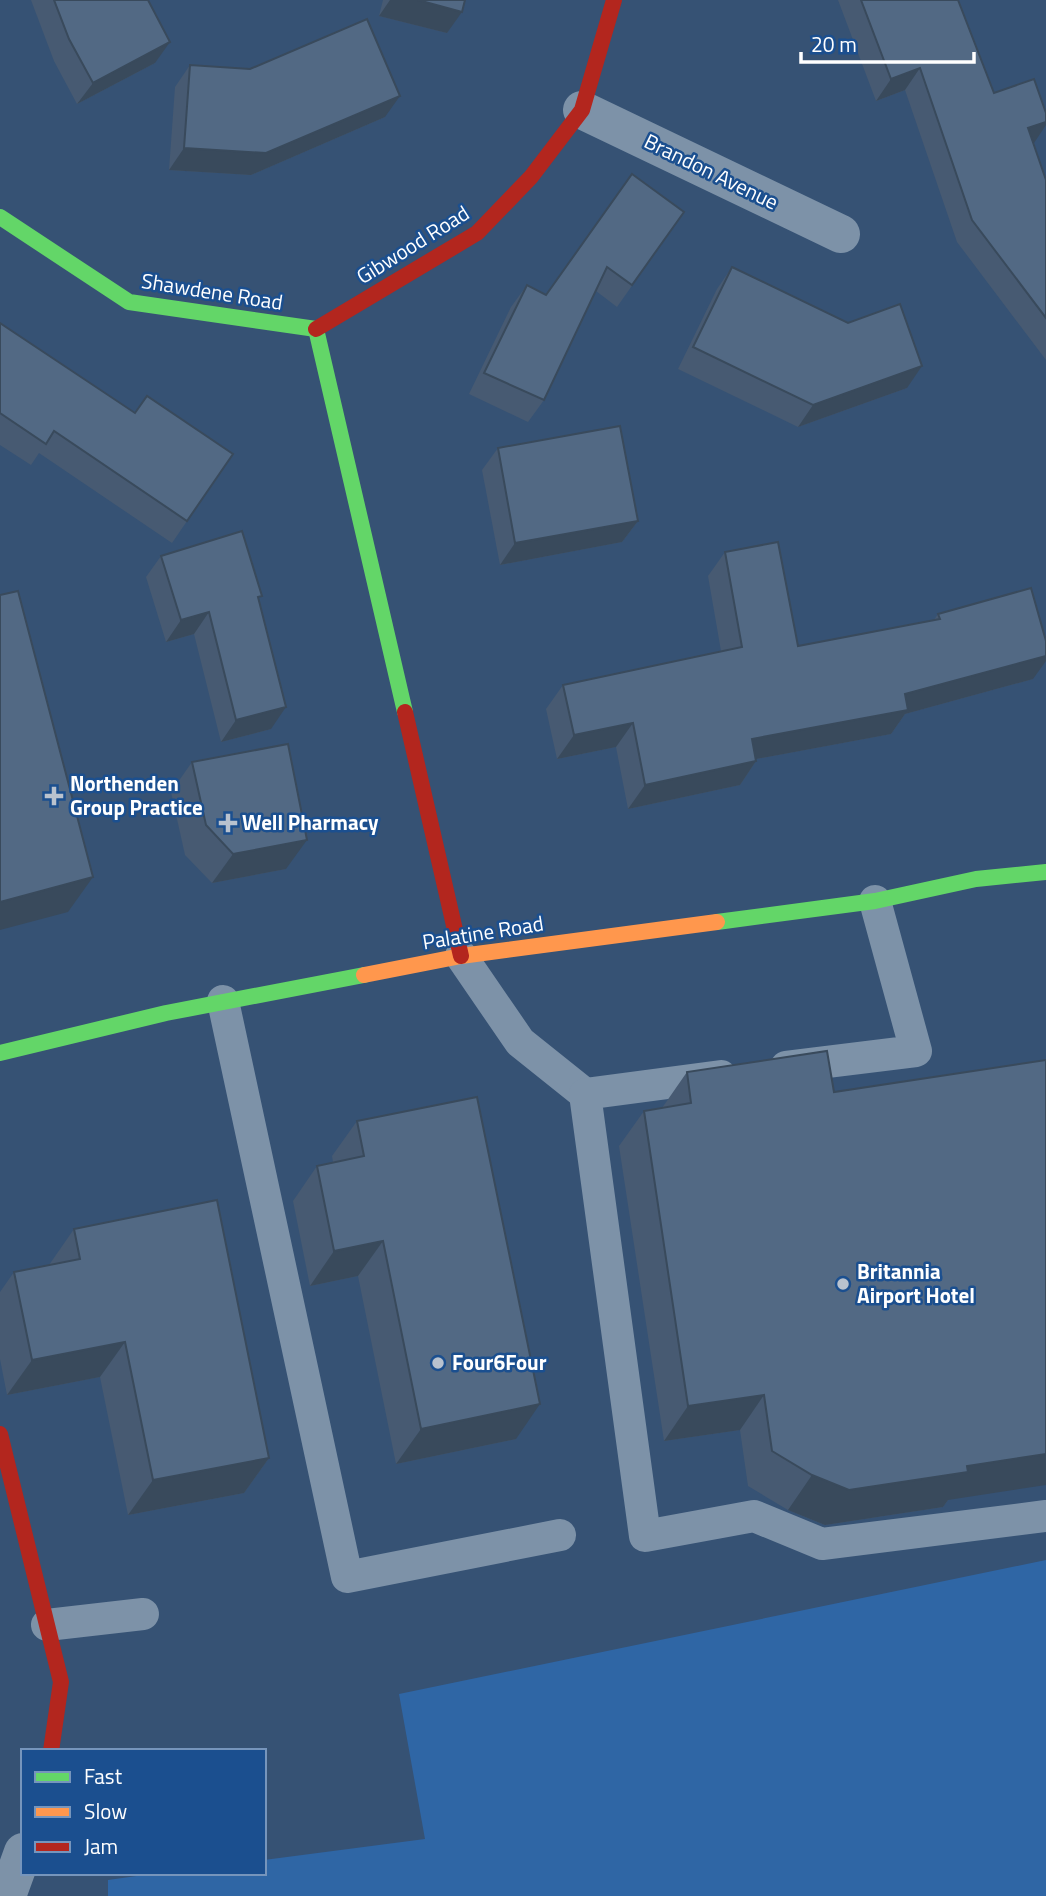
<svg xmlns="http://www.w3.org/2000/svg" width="1046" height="1896" font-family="'Titillium Web',sans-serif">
  <rect width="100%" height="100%" fill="#365274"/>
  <path fill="#2f66a5" d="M 1046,1560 L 1046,1896 L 108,1896 L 108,1880 L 158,1873 L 264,1873 L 264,1860 L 425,1839 L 399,1694 Z"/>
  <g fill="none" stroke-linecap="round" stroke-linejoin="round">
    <g stroke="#7d92a8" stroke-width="32">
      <path d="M 461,956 L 520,1042 L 585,1094"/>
      <path d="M 223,1001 L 347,1577 L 560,1535"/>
      <path d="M 786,1067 L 916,1051 L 875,901"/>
      <path d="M 721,1076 L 585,1094 L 645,1536 L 754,1516 L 822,1544 L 1046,1516"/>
      <path d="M 47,1625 L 143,1614"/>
    </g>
    <g stroke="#7d92a8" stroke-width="38">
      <path d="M 582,110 L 841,234"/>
      <path d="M 7,1896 L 23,1852"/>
    </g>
    <g stroke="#63d668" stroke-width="16">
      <path d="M 0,217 L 129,302 L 316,329"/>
      <path d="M 316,329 L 405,712"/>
      <path d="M 717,922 L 875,901 L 976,879 L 1046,872"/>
      <path d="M 0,1053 L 166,1013 L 364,975"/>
    </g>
    <path stroke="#ff974d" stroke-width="16" d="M 364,975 L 461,956 L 717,922"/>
    <g stroke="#b3261e" stroke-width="16">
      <path d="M 316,329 L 477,233 L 531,177 L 582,110 L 614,0"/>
      <path d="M 405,712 L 461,956"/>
      <path d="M 0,1434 L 61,1682 L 51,1751"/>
    </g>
  </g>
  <g fill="#475a72">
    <path d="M 31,0 L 148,0 L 155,63 L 77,104 L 54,61 Z"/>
    <path d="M 383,0 L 465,0 L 447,33 L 379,16 Z"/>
    <path d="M 838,0 L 958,0 L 994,93 L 1034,143 L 1046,180 L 1046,360 L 957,242 L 905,90 L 876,101 Z"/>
    <path d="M 190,65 L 385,117 L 251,175 L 169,170 L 175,87 Z"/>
    <path d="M 684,212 L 617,307 L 596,291 L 544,400 L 528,422 L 469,394 L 511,307 L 527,285 L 546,295 Z"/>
    <path d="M 732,267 L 907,388 L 798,427 L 678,369 L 717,289 Z"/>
    <path d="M 0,323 L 134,413 L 233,454 L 172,543 L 39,453 L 31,465 L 0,445 Z"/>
    <path d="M 498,448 L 638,521 L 622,542 L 500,565 L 482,470 Z"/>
    <path d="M 725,552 L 798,646 L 934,620 L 938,614 L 1033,679 L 905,714 L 891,734 L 756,759 L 756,761 L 740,785 L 628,809 L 616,747 L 557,759 L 546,709 L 563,685 L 721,651 L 708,576 Z"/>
    <path d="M 161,556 L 259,600 L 271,729 L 221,742 L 194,634 L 166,642 L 146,577 Z"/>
    <path d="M 192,762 L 286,869 L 212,883 L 185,855 L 171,792 Z"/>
    <path d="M 687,1072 L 834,1092 L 948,1500 L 943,1507 L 825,1525 L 788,1510 L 748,1486 L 740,1430 L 664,1441 L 619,1146 L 644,1111 L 662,1108 Z"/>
    <path d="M 357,1121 L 516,1439 L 396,1464 L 358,1276 L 310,1286 L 293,1201 L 317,1166 L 333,1162 L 332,1156 Z"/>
    <path d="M 74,1229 L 269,1458 L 244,1493 L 128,1515 L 100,1377 L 7,1395 L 0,1359 L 0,1292 L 14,1272 L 49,1265 Z"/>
  </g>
  <g fill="#394a5c">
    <path d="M 390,0 L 418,0 L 462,12 L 447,33 L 379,16 Z"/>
    <path d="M 170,42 L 155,63 L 77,104 L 93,83 Z"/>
    <path d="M 920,68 L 905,90 L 876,101 L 891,79 Z"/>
    <path d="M 400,96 L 385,117 L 251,175 L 169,170 L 184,148 Z"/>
    <path d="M 1046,122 L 1046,125 L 1034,143 L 1013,150 L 1028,128 Z"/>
    <path d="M 922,366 L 907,388 L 798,427 L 813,405 Z"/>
    <path d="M 638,521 L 622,542 L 500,565 L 515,543 Z"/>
    <path d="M 209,612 L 194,634 L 166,642 L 181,620 Z"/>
    <path d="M 1046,656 L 1046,661 L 1033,679 L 905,714 L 891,734 L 735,763 L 752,739 L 905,694 Z"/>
    <path d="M 286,707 L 271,729 L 221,742 L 236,720 Z"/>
    <path d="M 633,723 L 616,747 L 557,759 L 574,735 Z"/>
    <path d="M 756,761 L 740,785 L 628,809 L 645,785 Z"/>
    <path d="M 307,840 L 286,869 L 212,883 L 233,854 Z"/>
    <path d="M 93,877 L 68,912 L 0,930 L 0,902 Z"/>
    <path d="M 383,1241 L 358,1276 L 310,1286 L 334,1251 Z"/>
    <path d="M 125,1342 L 100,1377 L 7,1395 L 32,1360 Z"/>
    <path d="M 764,1395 L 740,1430 L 664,1441 L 688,1406 Z"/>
    <path d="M 540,1404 L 516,1439 L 396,1464 L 421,1429 Z"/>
    <path d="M 1046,1454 L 1046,1485 L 948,1500 L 943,1507 L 825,1525 L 788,1510 L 812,1475 L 967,1466 Z"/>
    <path d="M 269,1458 L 244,1493 L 128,1515 L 153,1480 Z"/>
  </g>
  <g fill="#526984" stroke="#394a5c" stroke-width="2">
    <path d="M 54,0 L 148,0 L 170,42 L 93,83 L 69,39 Z"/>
    <path d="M 418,0 L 465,0 L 462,12 Z"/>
    <path d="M 861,0 L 958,0 L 994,93 L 1034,79 L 1046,113 L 1046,122 L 1028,128 L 1046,180 L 1046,318 L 972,220 L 920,68 L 891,79 Z"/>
    <path d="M 367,19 L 400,96 L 266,153 L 184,148 L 190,65 L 250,69 Z"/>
    <path d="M 632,174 L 684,212 L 632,285 L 607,267 L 544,400 L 484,373 L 527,285 L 546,295 Z"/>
    <path d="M 732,267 L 848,323 L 900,304 L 922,366 L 813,405 L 693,347 Z"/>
    <path d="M 0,323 L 135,413 L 147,396 L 233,454 L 187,521 L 54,431 L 46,444 L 0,413 Z"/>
    <path d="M 620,426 L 638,521 L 515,543 L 498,448 Z"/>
    <path d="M 242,531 L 262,596 L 258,597 L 286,707 L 236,720 L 209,612 L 181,620 L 161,556 Z"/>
    <path d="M 778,542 L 798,646 L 940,619 L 938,614 L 1031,588 L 1046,641 L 1046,656 L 905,694 L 908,710 L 752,739 L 756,761 L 645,785 L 633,723 L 574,735 L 563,685 L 742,647 L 725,552 Z"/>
    <path d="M 18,591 L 93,877 L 0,902 L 0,595 Z"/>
    <path d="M 288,744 L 307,840 L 233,854 L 206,825 L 192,762 Z"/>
    <path d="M 827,1051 L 834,1092 L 1046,1060 L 1046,1454 L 967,1466 L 968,1472 L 849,1490 L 812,1475 L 772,1451 L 764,1395 L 688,1406 L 644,1111 L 691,1103 L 687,1072 Z"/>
    <path d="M 477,1097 L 540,1404 L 421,1429 L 383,1241 L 334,1251 L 317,1166 L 364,1156 L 357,1121 Z"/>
    <path d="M 217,1200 L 269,1458 L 153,1480 L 125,1342 L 32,1360 L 14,1272 L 80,1259 L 74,1229 Z"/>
  </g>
  <g fill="#b9c2ce" stroke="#1b4f8f" stroke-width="2.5">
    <path d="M50.5 785.5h7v7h7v7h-7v7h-7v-7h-7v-7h7z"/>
    <path d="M224.5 812.5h7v7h7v7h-7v7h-7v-7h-7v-7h7z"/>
    <circle cx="843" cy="1284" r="7"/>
    <circle cx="438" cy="1363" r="7"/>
  </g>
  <g text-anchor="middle" stroke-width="5" stroke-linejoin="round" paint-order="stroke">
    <g font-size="21" fill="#fff" stroke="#1b4f8f">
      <text transform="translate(711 172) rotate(26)" y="7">Brandon Avenue</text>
      <text transform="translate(413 245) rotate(-32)" y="7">Gibwood Road</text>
      <text transform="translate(212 292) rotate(9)" y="7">Shawdene Road</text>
      <text transform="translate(483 933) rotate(-9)" y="7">Palatine Road</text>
    </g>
    <g font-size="21" font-weight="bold" fill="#fff" stroke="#1b4f8f" text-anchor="start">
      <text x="70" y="791">Northenden<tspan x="70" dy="24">Group Practice</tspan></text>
      <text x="242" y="830">Well Pharmacy</text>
      <text x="857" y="1279">Britannia<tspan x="857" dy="24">Airport Hotel</tspan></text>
      <text x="452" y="1370">Four6Four</text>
    </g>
  </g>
  <rect x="21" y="1749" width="245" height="126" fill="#1b4f8f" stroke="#7695bc" stroke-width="2"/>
  <rect x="35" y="1772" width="35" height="10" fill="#63d668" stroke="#7695bc" stroke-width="2"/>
  <text x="84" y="1784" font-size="21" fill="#ffffff">Fast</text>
  <rect x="35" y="1807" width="35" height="10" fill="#ff974d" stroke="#7695bc" stroke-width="2"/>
  <text x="84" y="1819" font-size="21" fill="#ffffff">Slow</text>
  <rect x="35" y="1842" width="35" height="10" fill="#b3261e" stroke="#7695bc" stroke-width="2"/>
  <text x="84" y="1854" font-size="21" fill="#ffffff">Jam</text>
  <path d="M801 52v10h173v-10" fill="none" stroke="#ffffff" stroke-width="3.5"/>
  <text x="811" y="52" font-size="21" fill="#ffffff" stroke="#1b4f8f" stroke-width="5" paint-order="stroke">20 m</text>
</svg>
